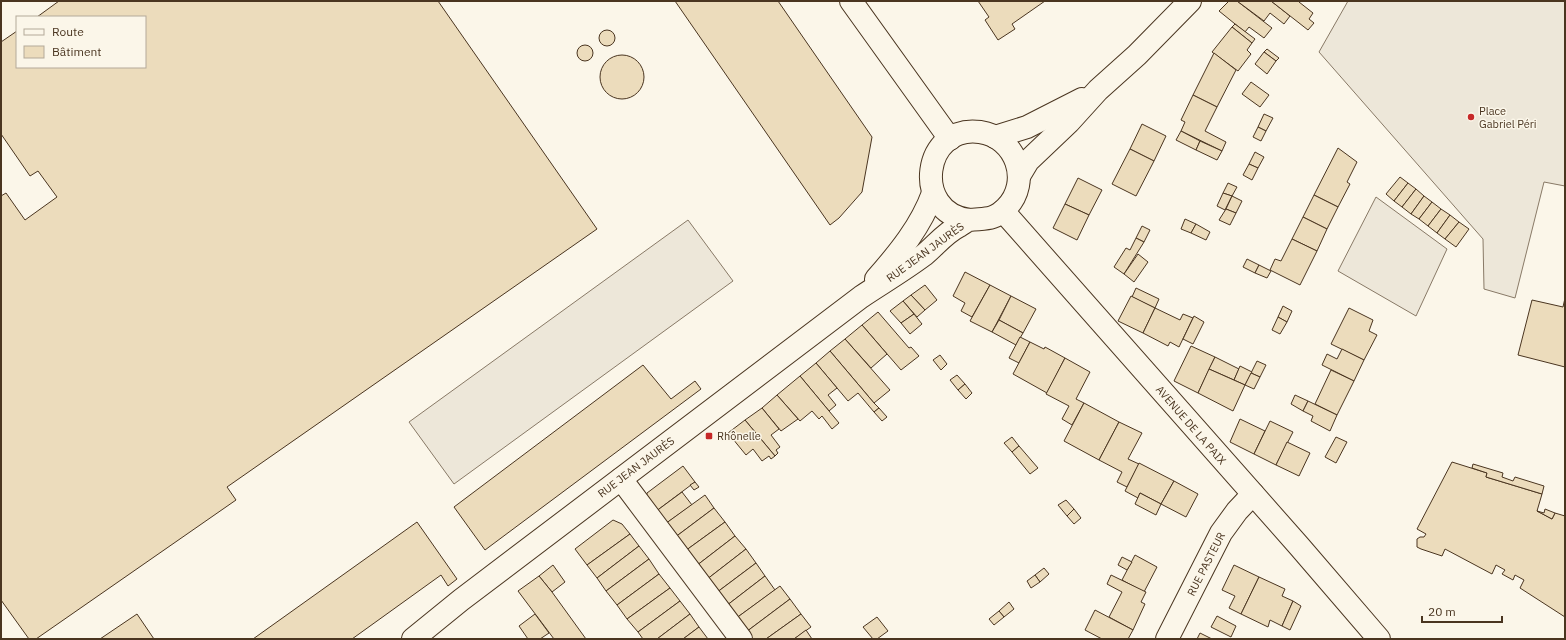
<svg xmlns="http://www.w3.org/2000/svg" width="1566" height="640" font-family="'IBM Plex Sans',sans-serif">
  <rect width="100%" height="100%" fill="#fbf6e9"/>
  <g fill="#ede7d9" stroke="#887966">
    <path d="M 1348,1 L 1565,1 L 1565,186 L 1544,182 L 1515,298 L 1484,289 L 1483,239 L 1319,52 Z"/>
    <path d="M 1376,197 L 1447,249 L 1416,316 L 1338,271 Z"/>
    <path d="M 688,220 L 733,281 L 454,484 L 409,422 Z"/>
  </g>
  <g fill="#ecdcbc" stroke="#4a3520">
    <path d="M 59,1 L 438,1 L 597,229 L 227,487 L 236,500 L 36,639 L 29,639 L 1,600 L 1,196 L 6,193 L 25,220 L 57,197 L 38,171 L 30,176 L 1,134 L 1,42 L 17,31 L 17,67 L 145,67 L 145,17 L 37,17 Z"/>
    <path d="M 675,1 L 778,1 L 872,137 L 862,192 L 839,218 L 830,225 Z"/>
    <path d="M 978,1 L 1045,1 L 1012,24 L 1015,29 L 998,40 L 985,20 L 989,17 Z"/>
    <path d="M 1229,1 L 1237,1 L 1272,28 L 1264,38 L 1249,27 L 1245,32 L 1219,11 Z"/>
    <path d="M 1237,1 L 1271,1 L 1290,16 L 1284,24 L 1270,13 L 1264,21 Z"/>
    <path d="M 1271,1 L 1300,1 L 1299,2 L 1313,13 L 1309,19 L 1314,23 L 1308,30 Z"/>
    <path d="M 1235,24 L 1255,39 L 1252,43 L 1232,27 Z"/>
    <path d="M 1232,27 L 1252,43 L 1247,50 L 1251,54 L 1238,71 L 1212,52 Z"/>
    <circle cx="607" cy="38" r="8"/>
    <circle cx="585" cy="53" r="8"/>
    <path d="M 1267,49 L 1279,58 L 1276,61 L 1264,52 Z"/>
    <path d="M 1264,52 L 1276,61 L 1267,74 L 1255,64 Z"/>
    <path d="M 1214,53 L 1236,70 L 1217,107 L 1193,95 Z"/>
    <circle cx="622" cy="77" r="22"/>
    <path d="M 1251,82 L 1269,95 L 1260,107 L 1242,94 Z"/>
    <path d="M 1193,95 L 1217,107 L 1205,131 L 1226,142 L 1222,151 L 1181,131 L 1185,122 L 1181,120 Z"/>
    <path d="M 1264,114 L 1273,118 L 1266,131 L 1258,127 Z"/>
    <path d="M 1142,124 L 1166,136 L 1154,161 L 1130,149 Z"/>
    <path d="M 1258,127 L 1266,131 L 1261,141 L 1253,137 Z"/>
    <path d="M 1181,131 L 1200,141 L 1196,150 L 1176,140 Z"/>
    <path d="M 1200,141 L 1222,151 L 1217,160 L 1196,150 Z"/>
    <path d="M 1338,148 L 1357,162 L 1347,182 L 1350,184 L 1338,207 L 1314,195 Z"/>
    <path d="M 1130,149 L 1154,161 L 1136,196 L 1112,184 Z"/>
    <path d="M 1255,152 L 1264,157 L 1258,168 L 1249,164 Z"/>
    <path d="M 1249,164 L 1258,168 L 1252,180 L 1243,175 Z"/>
    <path d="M 1400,177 L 1408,183 L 1394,201 L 1386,194 Z"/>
    <path d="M 1078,178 L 1102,190 L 1089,215 L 1065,204 Z"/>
    <path d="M 1228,183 L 1237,187 L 1232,196 L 1223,193 Z"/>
    <path d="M 1408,183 L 1416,189 L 1402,207 L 1394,201 Z"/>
    <path d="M 1416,189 L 1424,196 L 1411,214 L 1402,207 Z"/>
    <path d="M 1223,193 L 1232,196 L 1225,210 L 1217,206 Z"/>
    <path d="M 1314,195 L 1338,207 L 1327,229 L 1303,217 Z"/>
    <path d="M 1232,196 L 1242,201 L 1236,213 L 1226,209 Z"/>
    <path d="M 1424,196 L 1432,202 L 1419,219 L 1411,214 Z"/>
    <path d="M 1432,202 L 1441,209 L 1428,226 L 1419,219 Z"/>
    <path d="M 1065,204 L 1089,215 L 1077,240 L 1053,228 Z"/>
    <path d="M 1226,209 L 1236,213 L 1230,225 L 1219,220 Z"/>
    <path d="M 1441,209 L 1450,215 L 1437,233 L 1428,226 Z"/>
    <path d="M 1450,215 L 1459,222 L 1445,239 L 1437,233 Z"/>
    <path d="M 1303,217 L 1327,229 L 1317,251 L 1292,239 Z"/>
    <path d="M 1185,219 L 1196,224 L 1191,233 L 1181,229 Z"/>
    <path d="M 1459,222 L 1469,229 L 1456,247 L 1445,239 Z"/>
    <path d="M 1196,224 L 1210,232 L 1206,240 L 1191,233 Z"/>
    <path d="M 1142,226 L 1150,230 L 1144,242 L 1136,238 Z"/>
    <path d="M 1136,238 L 1144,242 L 1124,274 L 1114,267 L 1126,248 L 1130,250 Z"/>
    <path d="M 1292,239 L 1317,251 L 1300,285 L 1270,270 L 1275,259 L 1281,261 Z"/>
    <path d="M 1138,254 L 1148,262 L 1134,282 L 1124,274 Z"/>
    <path d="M 1247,259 L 1259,265 L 1255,273 L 1243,267 Z"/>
    <path d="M 1259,265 L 1271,271 L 1267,278 L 1255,273 Z"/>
    <path d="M 965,272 L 990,285 L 972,317 L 961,311 L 965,303 L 953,296 Z"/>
    <path d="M 925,285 L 937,300 L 925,310 L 911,295 Z"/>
    <path d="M 990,285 L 1011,296 L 992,332 L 970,321 Z"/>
    <path d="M 1136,288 L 1159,299 L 1155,308 L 1132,297 Z"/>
    <path d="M 911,295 L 925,310 L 917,317 L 903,301 Z"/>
    <path d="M 1011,296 L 1036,309 L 1023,333 L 999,320 Z"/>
    <path d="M 1131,296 L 1155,308 L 1143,333 L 1118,321 Z"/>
    <path d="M 1565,298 L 1565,367 L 1518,355 L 1532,300 L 1563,307 Z"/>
    <path d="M 903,301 L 914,314 L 901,323 L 890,311 Z"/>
    <path d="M 1283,306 L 1292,311 L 1287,322 L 1278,317 Z"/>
    <path d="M 1155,308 L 1180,320 L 1183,314 L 1193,318 L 1179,347 L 1170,342 L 1168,346 L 1143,333 Z"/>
    <path d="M 1349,308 L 1373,320 L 1369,331 L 1377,335 L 1364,360 L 1331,344 Z"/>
    <path d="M 878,312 L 909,348 L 911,347 L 919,356 L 901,370 L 862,325 Z"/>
    <path d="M 914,314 L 922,324 L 910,334 L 901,323 Z"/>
    <path d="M 1194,316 L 1204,322 L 1193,344 L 1183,339 Z"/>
    <path d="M 1278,317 L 1287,322 L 1280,334 L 1272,330 Z"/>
    <path d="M 999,320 L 1023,333 L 1016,345 L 992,332 Z"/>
    <path d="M 862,325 L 887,354 L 871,368 L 845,339 Z"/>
    <path d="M 1020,337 L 1030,342 L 1019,363 L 1009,358 Z"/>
    <path d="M 845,339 L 890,390 L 874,403 L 830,351 Z"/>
    <path d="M 1030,342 L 1044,349 L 1045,347 L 1065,358 L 1047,393 L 1013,374 Z"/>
    <path d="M 1191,346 L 1215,357 L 1198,393 L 1174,381 Z"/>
    <path d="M 1342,349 L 1364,360 L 1354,381 L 1322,365 L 1327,354 L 1337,359 Z"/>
    <path d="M 830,351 L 874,403 L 879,408 L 874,412 L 858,393 L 848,401 L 816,363 Z"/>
    <path d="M 940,355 L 947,364 L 941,370 L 933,360 Z"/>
    <path d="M 1215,357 L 1239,369 L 1234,380 L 1209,369 Z"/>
    <path d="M 1065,358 L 1090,372 L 1076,399 L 1084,403 L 1072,425 L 1062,419 L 1069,406 L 1046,394 Z"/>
    <path d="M 1257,361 L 1266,365 L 1260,377 L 1251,373 Z"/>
    <path d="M 816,363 L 837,388 L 828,395 L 836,405 L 829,411 L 800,376 Z"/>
    <path d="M 643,365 L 671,399 L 695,381 L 701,389 L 485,550 L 454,507 Z"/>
    <path d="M 1240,366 L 1252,372 L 1245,385 L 1234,380 Z"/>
    <path d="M 1209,369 L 1245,385 L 1233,411 L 1198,393 Z"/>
    <path d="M 1331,370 L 1354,381 L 1337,415 L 1315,404 Z"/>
    <path d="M 1251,373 L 1260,377 L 1254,389 L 1245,385 Z"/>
    <path d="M 957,375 L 965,384 L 958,390 L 950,380 Z"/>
    <path d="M 800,376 L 839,423 L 832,429 L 822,416 L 819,419 L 812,411 L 800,421 L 777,395 Z"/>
    <path d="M 965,384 L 972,393 L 966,399 L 958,390 Z"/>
    <path d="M 777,395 L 798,419 L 781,431 L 762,408 Z"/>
    <path d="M 1295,395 L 1308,401 L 1303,411 L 1291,404 Z"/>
    <path d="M 1308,401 L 1337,415 L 1330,431 L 1311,421 L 1313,416 L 1303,411 Z"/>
    <path d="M 1084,403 L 1119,422 L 1099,460 L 1064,441 Z"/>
    <path d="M 762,408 L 779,429 L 771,435 L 780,447 L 776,450 L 778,453 L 775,456 L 745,420 Z"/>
    <path d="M 879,408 L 887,417 L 882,421 L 874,412 Z"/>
    <path d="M 1240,419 L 1265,431 L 1254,454 L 1230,442 Z"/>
    <path d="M 745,420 L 775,456 L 771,459 L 769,456 L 762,461 L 753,449 L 746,455 L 728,433 Z"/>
    <path d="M 1270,421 L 1293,432 L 1276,465 L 1254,454 Z"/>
    <path d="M 1119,422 L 1142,433 L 1128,459 L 1139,464 L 1127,487 L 1117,482 L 1122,472 L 1099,460 Z"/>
    <path d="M 1012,437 L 1019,446 L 1012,452 L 1004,443 Z"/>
    <path d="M 1336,437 L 1347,442 L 1336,463 L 1325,457 Z"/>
    <path d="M 1287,442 L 1310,453 L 1299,476 L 1276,465 Z"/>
    <path d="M 1019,446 L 1038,468 L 1030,474 L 1012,452 Z"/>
    <path d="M 1452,462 L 1487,473 L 1486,477 L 1542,494 L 1537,511 L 1552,519 L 1555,513 L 1565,516 L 1565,617 L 1520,588 L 1524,580 L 1515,575 L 1513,580 L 1502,574 L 1505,570 L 1496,565 L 1492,574 L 1445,549 L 1442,556 L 1421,549 L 1417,547 L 1417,539 L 1420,537 L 1424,537 L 1426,534 L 1417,529 Z"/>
    <path d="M 1139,463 L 1174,481 L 1161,504 L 1140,493 L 1138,498 L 1125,491 Z"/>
    <path d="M 1473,464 L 1503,473 L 1502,477 L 1513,481 L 1515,477 L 1544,486 L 1542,494 L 1486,477 L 1487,473 L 1472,468 Z"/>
    <path d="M 683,466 L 695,482 L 655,512 L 646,500 L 647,493 Z"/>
    <path d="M 1174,481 L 1198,494 L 1186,517 L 1161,504 Z"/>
    <path d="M 695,482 L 699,487 L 694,490 L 690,485 Z"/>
    <path d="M 682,492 L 692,505 L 665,524 L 655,512 Z"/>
    <path d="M 1140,493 L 1161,504 L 1156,515 L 1135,504 Z"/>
    <path d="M 705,495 L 714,508 L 674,538 L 665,524 Z"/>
    <path d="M 1066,500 L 1074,509 L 1067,516 L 1058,505 Z"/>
    <path d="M 714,508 L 725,522 L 685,551 L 674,538 Z"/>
    <path d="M 1074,509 L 1081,518 L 1074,524 L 1067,516 Z"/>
    <path d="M 1545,509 L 1555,513 L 1552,519 L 1537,511 L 1544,513 Z"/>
    <path d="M 613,520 L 622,524 L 630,534 L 587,565 L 575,549 Z"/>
    <path d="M 417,522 L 457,579 L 448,586 L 441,575 L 352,639 L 253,639 Z"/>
    <path d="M 725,522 L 735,536 L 696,566 L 685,551 Z"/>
    <path d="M 630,534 L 639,546 L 597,578 L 587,565 Z"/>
    <path d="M 735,536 L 746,549 L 706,580 L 696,566 Z"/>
    <path d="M 639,546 L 649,559 L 606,591 L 597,578 Z"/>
    <path d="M 746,549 L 756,563 L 716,593 L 706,580 Z"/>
    <path d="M 1135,555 L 1157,567 L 1144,592 L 1122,580 Z"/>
    <path d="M 1122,557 L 1132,562 L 1127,570 L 1118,565 Z"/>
    <path d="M 649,559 L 659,574 L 617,605 L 606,591 Z"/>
    <path d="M 756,563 L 765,576 L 726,606 L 716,593 Z"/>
    <path d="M 553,565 L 565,582 L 552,592 L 539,576 Z"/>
    <path d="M 1234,565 L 1259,577 L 1241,614 L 1229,608 L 1235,596 L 1222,590 Z"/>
    <path d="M 1044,568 L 1049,574 L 1040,582 L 1035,575 Z"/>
    <path d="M 659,574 L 670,588 L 627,619 L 617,605 Z"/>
    <path d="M 1035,575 L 1040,582 L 1031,588 L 1027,581 Z"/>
    <path d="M 1111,575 L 1146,592 L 1141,602 L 1145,604 L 1133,630 L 1109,617 L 1122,592 L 1107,584 Z"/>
    <path d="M 539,576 L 552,592 L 586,639 L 554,639 L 518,591 Z"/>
    <path d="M 765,576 L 775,590 L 735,619 L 726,606 Z"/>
    <path d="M 1259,577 L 1285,589 L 1282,596 L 1293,601 L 1282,626 L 1270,620 L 1268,627 L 1241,614 Z"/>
    <path d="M 780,586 L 790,599 L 746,632 L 735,619 Z"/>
    <path d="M 670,588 L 680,601 L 638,632 L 627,619 Z"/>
    <path d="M 790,599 L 801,614 L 766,639 L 750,639 L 746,632 Z"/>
    <path d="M 680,601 L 690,614 L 657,639 L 643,639 L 638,632 Z"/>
    <path d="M 1293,601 L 1301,606 L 1290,630 L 1282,626 Z"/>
    <path d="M 1009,602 L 1014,609 L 1004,617 L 999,611 Z"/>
    <path d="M 1095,610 L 1133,630 L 1128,639 L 1102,639 L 1085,630 Z"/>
    <path d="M 999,611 L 1004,617 L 994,625 L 989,619 Z"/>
    <path d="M 137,614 L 154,639 L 100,639 Z"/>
    <path d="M 535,614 L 549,633 L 540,639 L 528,639 L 519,626 Z"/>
    <path d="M 690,614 L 699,627 L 683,639 L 657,639 Z"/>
    <path d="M 801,614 L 811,627 L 794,639 L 766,639 Z"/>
    <path d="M 1217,616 L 1236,626 L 1231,637 L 1211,627 Z"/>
    <path d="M 877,617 L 888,631 L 877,639 L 873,639 L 863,627 Z"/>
    <path d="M 699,627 L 708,639 L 683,639 Z"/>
    <path d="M 806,630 L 812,639 L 794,639 Z"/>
    <path d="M 1200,633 L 1212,639 L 1197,639 Z"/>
  </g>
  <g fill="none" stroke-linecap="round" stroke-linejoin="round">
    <g stroke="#4a3520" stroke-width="24">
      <g id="minor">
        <path d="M 851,1 L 950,139"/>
        <path d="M 1003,211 L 1299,546 L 1379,639"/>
        <path d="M 621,479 L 741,639"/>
        <path d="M 1167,639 L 1221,533 L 1237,511 L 1253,494"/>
      </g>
    </g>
    <g stroke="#4a3520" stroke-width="24">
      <g id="secondary">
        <path d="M 995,137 L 1027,127 L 1082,99"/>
        <path d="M 1019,176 L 1028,161 L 1069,122 L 1098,90 L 1137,55 L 1190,1"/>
        <path d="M 876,279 C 899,253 921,226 933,193"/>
        <path d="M 413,639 L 461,600 L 861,297 C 882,283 904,270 924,255 C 936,245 945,233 959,226 C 962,224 966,221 969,220 C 985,218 993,221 1006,208 C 1032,182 1016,137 980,132 C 923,124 911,212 969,220"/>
      </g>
    </g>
    <use href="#minor" stroke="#fbf6e9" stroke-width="22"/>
    <use href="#secondary" stroke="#fbf6e9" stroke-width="22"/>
  </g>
  <g fill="#c62828" stroke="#fbf6e9" stroke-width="1.5">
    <circle cx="1471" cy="117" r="4"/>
    <rect x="705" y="432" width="8" height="8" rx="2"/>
  </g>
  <g text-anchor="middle" stroke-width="3" stroke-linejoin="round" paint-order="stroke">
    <g font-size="11" fill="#4a3520" stroke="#fbf6e9" text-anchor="start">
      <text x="1479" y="115">Place<tspan x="1479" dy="13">Gabriel Péri</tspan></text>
      <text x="717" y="440">Rhônelle</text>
    </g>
    <g font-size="11" fill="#4a3520" stroke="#fbf6e9">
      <text transform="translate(925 252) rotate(-36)" y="4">RUE JEAN JAURÈS</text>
      <text transform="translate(1191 425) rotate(49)" y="4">AVENUE DE LA PAIX</text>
      <text transform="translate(636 467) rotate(-37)" y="4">RUE JEAN JAURÈS</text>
      <text transform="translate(1206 564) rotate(-63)" y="4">RUE PASTEUR</text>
    </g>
  </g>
  <rect width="1566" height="640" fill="none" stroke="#4a3520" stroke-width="4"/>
  <rect x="16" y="16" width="130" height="52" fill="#fbf6e9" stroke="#b4a999"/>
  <rect x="24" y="29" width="20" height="6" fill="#fbf6e9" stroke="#b4a999"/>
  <text x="52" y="36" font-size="12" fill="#4a3520">Route</text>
  <rect x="24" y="46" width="20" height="12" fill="#ecdcbc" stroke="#b4a999"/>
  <text x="52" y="56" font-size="12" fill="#4a3520">Bâtiment</text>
  <path d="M1422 616v6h80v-6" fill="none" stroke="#4a3520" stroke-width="2"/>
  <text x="1428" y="616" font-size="12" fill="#4a3520" stroke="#fbf6e9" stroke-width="3" paint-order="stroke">20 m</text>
</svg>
